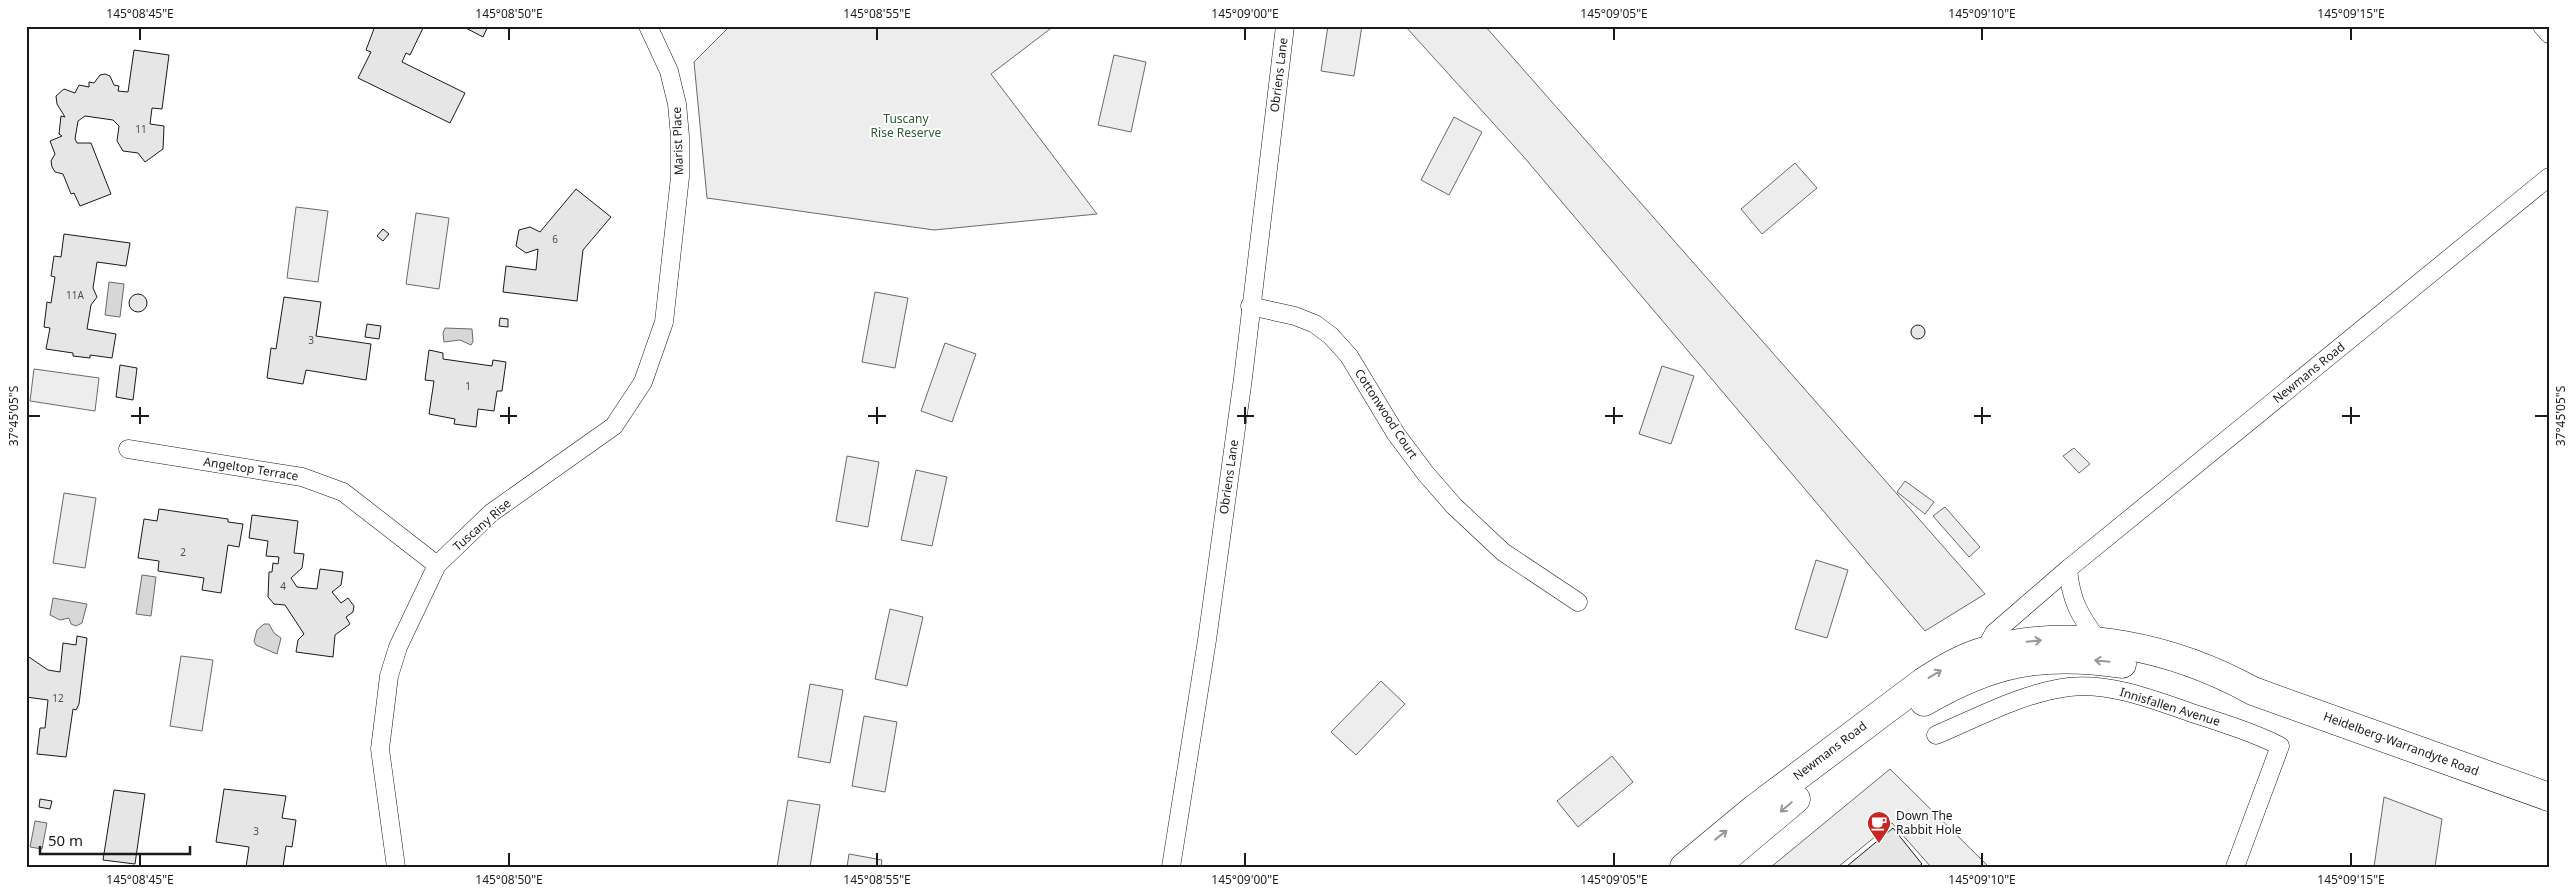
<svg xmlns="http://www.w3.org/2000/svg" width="2575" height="893" font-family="'Noto Sans',sans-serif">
  <rect width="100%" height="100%" fill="#fff"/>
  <g fill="#ededed" stroke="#6a6a6a">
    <path d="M 730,26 L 1054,26 L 991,74 L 1097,214 L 934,230 L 707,198 L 694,62 Z"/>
    <path d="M 1328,26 L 1362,26 L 1354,76 L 1321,71 Z"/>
    <path d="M 1405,26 L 1485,26 L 1985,594 L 1925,631 L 1523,156 Z"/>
    <path d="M 1114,55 L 1146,62 L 1131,132 L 1098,125 Z"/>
    <path d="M 1454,117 L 1482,132 L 1449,195 L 1421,180 Z"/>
    <path d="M 1795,163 L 1817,188 L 1762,234 L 1741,209 Z"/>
    <path d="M 296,207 L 328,211 L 318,282 L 287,278 Z"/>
    <path d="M 416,213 L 449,218 L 439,289 L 406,284 Z"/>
    <path d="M 875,292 L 908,298 L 895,368 L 862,362 Z"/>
    <path d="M 945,343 L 976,354 L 952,422 L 921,411 Z"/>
    <path d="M 1662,366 L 1694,376 L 1671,444 L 1639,434 Z"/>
    <path d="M 34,369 L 99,378 L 95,411 L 30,401 Z"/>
    <path d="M 2074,448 L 2090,464 L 2079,473 L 2063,456 Z"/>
    <path d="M 847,456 L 879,462 L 868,527 L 836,521 Z"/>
    <path d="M 916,470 L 947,477 L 932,546 L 901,540 Z"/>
    <path d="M 1905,481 L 1934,502 L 1925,514 L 1897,492 Z"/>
    <path d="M 64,493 L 96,498 L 85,568 L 53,563 Z"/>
    <path d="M 1945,507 L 1980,547 L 1969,557 L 1933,516 Z"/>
    <path d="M 1816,560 L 1848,570 L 1827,638 L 1795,629 Z"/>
    <path d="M 890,609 L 923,617 L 907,686 L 875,679 Z"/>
    <path d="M 181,656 L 213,660 L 202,731 L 170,726 Z"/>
    <path d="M 1381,681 L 1405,704 L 1356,755 L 1331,732 Z"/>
    <path d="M 810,684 L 843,690 L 830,763 L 798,757 Z"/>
    <path d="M 864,716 L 897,722 L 885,792 L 852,786 Z"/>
    <path d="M 1612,756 L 1633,782 L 1578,827 L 1557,801 Z"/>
    <path d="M 1890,769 L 1989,867 L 1931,867 L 1892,823 L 1838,867 L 1771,867 Z"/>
    <path d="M 2384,797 L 2442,819 L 2435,867 L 2374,867 Z"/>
    <path d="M 788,800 L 820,805 L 810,867 L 777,867 Z"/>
    <path d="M 849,854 L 882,860 L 881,867 L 847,867 Z"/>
  </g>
  <g fill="#d7d7d7" stroke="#6a6a6a">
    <path d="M 109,282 L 124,284 L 120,317 L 105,315 Z"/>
    <path d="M 445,328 L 472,329 L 473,342 L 471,345 L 460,340 L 444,342 L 443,333 Z"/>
    <path d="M 142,575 L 156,577 L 151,616 L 136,614 Z"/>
    <path d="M 53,598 L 87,604 L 82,623 L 76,626 L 71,624 L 69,618 L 60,620 L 50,615 Z"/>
    <path d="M 264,624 L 269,624 L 274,633 L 281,638 L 277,654 L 256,645 L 254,641 L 257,630 Z"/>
    <path d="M 35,821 L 47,823 L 42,849 L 30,847 Z"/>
  </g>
  <g fill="#e6e6e6" stroke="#1a1a1a">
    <path d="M 375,26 L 424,26 L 410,55 L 406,53 L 402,62 L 465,93 L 450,123 L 358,78 L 371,52 L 366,50 Z"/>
    <path d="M 462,26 L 488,26 L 483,37 Z"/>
    <path d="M 134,50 L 169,55 L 162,109 L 152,108 L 150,124 L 164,126 L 163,149 L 145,162 L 138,153 L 123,151 L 117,141 L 119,126 L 113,120 L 85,116 L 78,121 L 75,139 L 77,143 L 91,143 L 111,194 L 80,206 L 74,193 L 71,194 L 63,174 L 55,172 L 52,167 L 51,161 L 55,154 L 50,141 L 62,136 L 59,134 L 61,116 L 65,117 L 57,104 L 56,96 L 64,89 L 75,93 L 79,85 L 89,87 L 89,82 L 94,83 L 100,75 L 105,74 L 110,76 L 114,85 L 119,86 L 118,91 L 128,92 Z"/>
    <path d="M 576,189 L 611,217 L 583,250 L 577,301 L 503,292 L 506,266 L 536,270 L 538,249 L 526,253 L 516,246 L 519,230 L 530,227 L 540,232 Z"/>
    <path d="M 383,229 L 389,234 L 383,241 L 377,236 Z"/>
    <path d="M 64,234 L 130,243 L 126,266 L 97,262 L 93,288 L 97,297 L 91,305 L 87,329 L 116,334 L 112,358 L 90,355 L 90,358 L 73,356 L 73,353 L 46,349 L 50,328 L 44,327 L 47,302 L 51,303 L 55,277 L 51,276 L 54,256 L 61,257 Z"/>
    <circle cx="138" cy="303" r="9"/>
    <path d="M 284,297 L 321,302 L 316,336 L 371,344 L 366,380 L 306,370 L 303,384 L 267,378 L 271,348 L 276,349 Z"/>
    <path d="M 500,318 L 508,319 L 508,327 L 499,326 Z"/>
    <path d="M 367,324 L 381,326 L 379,339 L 365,337 Z"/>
    <circle cx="1918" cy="332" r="7"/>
    <path d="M 429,350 L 443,353 L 443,359 L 492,366 L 493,360 L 506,362 L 502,391 L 497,391 L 494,411 L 478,409 L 476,427 L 454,424 L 455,419 L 429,414 L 434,381 L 425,380 Z"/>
    <path d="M 120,365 L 137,368 L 133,400 L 116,397 Z"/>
    <path d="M 159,509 L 228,519 L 228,522 L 243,524 L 239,547 L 228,545 L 221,593 L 202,590 L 204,578 L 158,571 L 159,561 L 138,558 L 144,519 L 157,521 Z"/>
    <path d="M 252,515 L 298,521 L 294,553 L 304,554 L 302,568 L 291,578 L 297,587 L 317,589 L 320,569 L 343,572 L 341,585 L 332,592 L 341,603 L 348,598 L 354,606 L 353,612 L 346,617 L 350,624 L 335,635 L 333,657 L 296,652 L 298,640 L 304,634 L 285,605 L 274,604 L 268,597 L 269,572 L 272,572 L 273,563 L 278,564 L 279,557 L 266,556 L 268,541 L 249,538 Z"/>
    <path d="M 77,636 L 87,638 L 79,704 L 76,710 L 73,709 L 66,757 L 37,754 L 40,728 L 45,728 L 48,700 L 26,697 L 26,655 L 48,670 L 60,672 L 63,643 L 76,645 Z"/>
    <path d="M 224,789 L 286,796 L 282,818 L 296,820 L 292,847 L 286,846 L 283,867 L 246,867 L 249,847 L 216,842 Z"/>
    <path d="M 114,790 L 145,794 L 135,864 L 103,860 Z"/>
    <path d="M 40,799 L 52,801 L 50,809 L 39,807 Z"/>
    <path d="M 1893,828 L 1922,864 L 1918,867 L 1846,867 Z"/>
  </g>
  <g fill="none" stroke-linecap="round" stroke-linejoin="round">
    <g stroke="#1a1a1a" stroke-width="19">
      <g id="minor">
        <path d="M 2542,26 L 2549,34"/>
        <path d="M 1250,306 L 1295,316 L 1315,324 L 1331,336 L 1349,356 L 1396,434 L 1426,474 L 1454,506 L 1503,552 L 1578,602"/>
        <path d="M 128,449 L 302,477 L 343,492 L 437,565"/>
        <path d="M 2068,569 C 2071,602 2080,616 2099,642"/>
        <path d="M 1986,657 L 1989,642 L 1994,633 L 2068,569 L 2549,177"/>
        <path d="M 1936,735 C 1979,717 2022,693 2069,687 C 2112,682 2157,701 2198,715 C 2226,724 2254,733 2280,746 L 2235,867"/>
        <path d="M 396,867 L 380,749 L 385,709 L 389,676 L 398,647 L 437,565 L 491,513 L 614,426 L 643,382 L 664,322 L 680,177 L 680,136 L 677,104 L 669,71 L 648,26"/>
        <path d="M 1171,867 L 1207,640 L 1243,378 L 1285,26"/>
      </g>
    </g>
    <g stroke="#1a1a1a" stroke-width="29">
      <g id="primary">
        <path d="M 1924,702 C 1992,662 2043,652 2122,664"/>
        <path d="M 1684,867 L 1754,809 L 1923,682 C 1943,669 1964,656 1988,650 C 2075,625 2175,648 2253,691 L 2549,797"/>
        <path d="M 1715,867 L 1796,799"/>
      </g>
    </g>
    <use href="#minor" stroke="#fff" stroke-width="18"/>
    <use href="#primary" stroke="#fff" stroke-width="28"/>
  </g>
  <defs><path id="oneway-shaft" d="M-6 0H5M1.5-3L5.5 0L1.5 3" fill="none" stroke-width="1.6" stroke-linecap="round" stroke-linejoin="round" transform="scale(1.25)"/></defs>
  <g stroke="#989898">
    <use href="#oneway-shaft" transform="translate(2034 641) rotate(-6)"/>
    <use href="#oneway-shaft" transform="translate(2102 661) rotate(-174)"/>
    <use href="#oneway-shaft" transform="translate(1935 674) rotate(-31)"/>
    <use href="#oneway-shaft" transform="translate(1786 807) rotate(140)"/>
    <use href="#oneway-shaft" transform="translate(1721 835) rotate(-38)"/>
  </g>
  <path fill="none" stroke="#1a1a1a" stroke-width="2" d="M 140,28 L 140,40M 509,28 L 509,40M 877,28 L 877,40M 1245,28 L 1245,40M 1614,28 L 1614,40M 1982,28 L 1982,40M 2351,28 L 2351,40M 140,407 L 140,424M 509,407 L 509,424M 877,407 L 877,424M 1245,407 L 1245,424M 1614,407 L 1614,424M 1982,407 L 1982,424M 2351,407 L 2351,424M 28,416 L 40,416M 131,416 L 149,416M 500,416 L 517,416M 868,416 L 886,416M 1237,416 L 1254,416M 1605,416 L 1623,416M 1974,416 L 1991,416M 2342,416 L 2360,416M 2535,416 L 2548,416M 140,853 L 140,866M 509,853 L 509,866M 877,853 L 877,866M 1245,853 L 1245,866M 1614,853 L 1614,866M 1982,853 L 1982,866M 2351,853 L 2351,866"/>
  <defs>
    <g id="cafe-pin" transform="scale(1.25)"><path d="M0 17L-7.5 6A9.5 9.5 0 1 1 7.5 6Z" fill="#c62828" stroke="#fff"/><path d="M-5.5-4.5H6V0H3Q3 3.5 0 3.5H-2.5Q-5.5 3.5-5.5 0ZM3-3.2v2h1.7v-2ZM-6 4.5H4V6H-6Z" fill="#fff"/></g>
  </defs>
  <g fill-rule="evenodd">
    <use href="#cafe-pin" x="1879" y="823"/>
  </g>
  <g text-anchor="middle" stroke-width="4" stroke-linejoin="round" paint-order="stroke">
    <g font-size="10" fill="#4d4d4d">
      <text x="141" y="133">11</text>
      <text x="555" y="243">6</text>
      <text x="75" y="299">11A</text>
      <text x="311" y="344">3</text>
      <text x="468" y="390">1</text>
      <text x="183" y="556">2</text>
      <text x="283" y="590">4</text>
      <text x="58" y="702">12</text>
      <text x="256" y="835">3</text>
    </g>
    <g font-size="12" fill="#1a1a1a" stroke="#fff">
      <text transform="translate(1279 75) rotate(-83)" y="4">Obriens Lane</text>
      <text transform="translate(678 141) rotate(-92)" y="4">Marist Place</text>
      <text transform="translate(2309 373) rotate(-39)" y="4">Newmans Road</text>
      <text transform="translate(1386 414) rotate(57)" y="4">Cottonwood Court</text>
      <text transform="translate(251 469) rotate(9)" y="4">Angeltop Terrace</text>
      <text transform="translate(1229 477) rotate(-82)" y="4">Obriens Lane</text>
      <text transform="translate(482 525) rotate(-41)" y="4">Tuscany Rise</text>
      <text transform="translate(2170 707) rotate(17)" y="4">Innisfallen Avenue</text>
      <text transform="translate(2401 744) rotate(20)" y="4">Heidelberg-Warrandyte Road</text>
      <text transform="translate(1830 751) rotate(-37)" y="4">Newmans Road</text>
    </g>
    <g font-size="12" fill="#2b5a34" stroke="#fff">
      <text x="906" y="123">Tuscany<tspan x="906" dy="14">Rise Reserve</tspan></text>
    </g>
    <g font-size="12" fill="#1a1a1a" stroke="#fff" text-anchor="start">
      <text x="1896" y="820">Down The<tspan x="1896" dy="14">Rabbit Hole</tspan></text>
    </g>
  </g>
  <rect width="2575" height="893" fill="none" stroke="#ffffff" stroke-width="55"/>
  <path d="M40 846v8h150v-8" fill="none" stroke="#1a1a1a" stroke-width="2.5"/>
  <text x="48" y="846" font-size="15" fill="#1a1a1a" stroke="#ffffff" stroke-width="4" paint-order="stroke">50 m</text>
  <rect x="28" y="28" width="2520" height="838" fill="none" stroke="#1a1a1a" stroke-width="2"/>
  <g font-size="12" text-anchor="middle" fill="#1a1a1a">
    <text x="140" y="18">145°08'45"E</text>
    <text x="509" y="18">145°08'50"E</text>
    <text x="877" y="18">145°08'55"E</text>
    <text x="1245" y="18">145°09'00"E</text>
    <text x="1614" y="18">145°09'05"E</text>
    <text x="1982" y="18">145°09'10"E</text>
    <text x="2351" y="18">145°09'15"E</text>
    <text transform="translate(14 416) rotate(-90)" y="4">37°45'05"S</text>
    <text transform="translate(2561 416) rotate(-90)" y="4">37°45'05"S</text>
    <text x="140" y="884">145°08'45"E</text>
    <text x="509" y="884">145°08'50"E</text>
    <text x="877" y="884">145°08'55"E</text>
    <text x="1245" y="884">145°09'00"E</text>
    <text x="1614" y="884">145°09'05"E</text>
    <text x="1982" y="884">145°09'10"E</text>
    <text x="2351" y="884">145°09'15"E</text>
  </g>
</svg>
